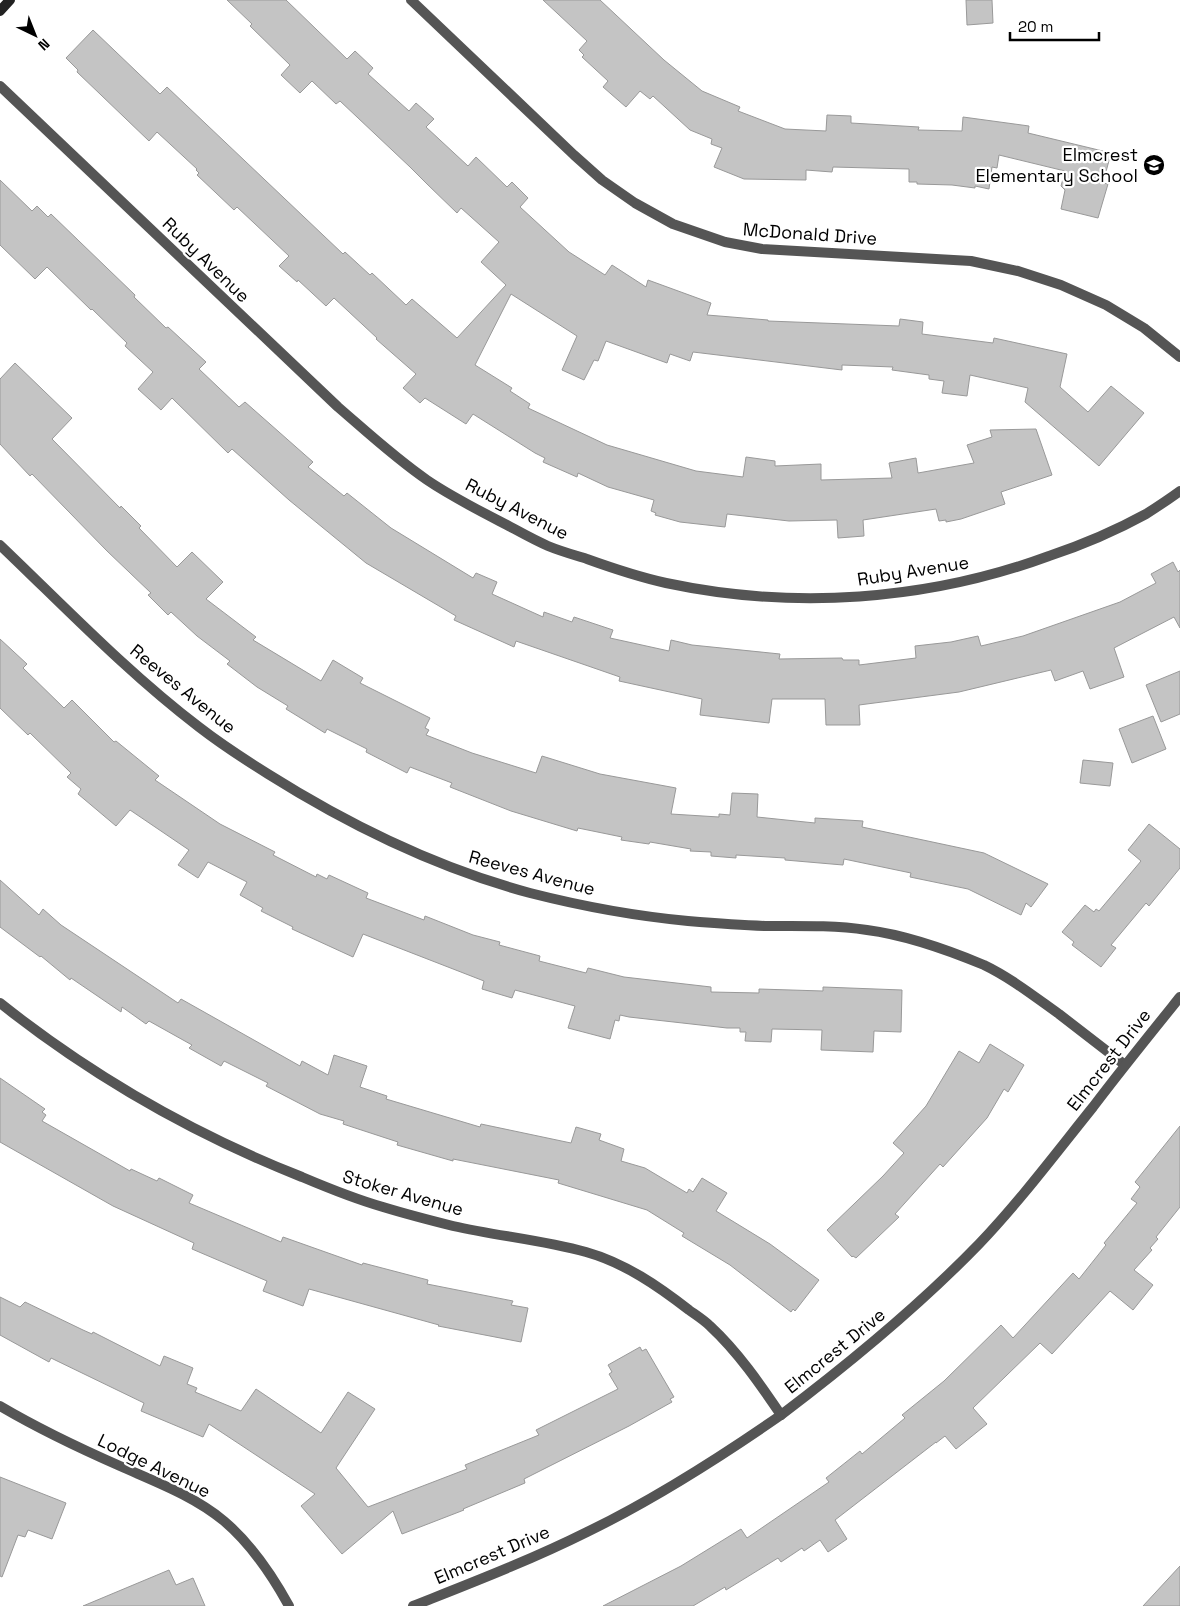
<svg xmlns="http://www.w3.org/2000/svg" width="1180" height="1606" font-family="'Space Grotesk',sans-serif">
  <rect width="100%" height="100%" fill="#fff"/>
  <g fill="#c4c4c4" stroke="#999">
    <path d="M 227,0 L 286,0 L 347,59 L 355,51 L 373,68 L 368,74 L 409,111 L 416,103 L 434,119 L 426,127 L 468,166 L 476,157 L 507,187 L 512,182 L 528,198 L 520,207 L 569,252 L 605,275 L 612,265 L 646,287 L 648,280 L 711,303 L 707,315 L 768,320 L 768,321 L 899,326 L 900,319 L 923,322 L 922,334 L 993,343 L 994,338 L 1067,354 L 1060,387 L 1088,412 L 1111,386 L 1144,413 L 1099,466 L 1025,402 L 1028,388 L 970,375 L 967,396 L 942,393 L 944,381 L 929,379 L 929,375 L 892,370 L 893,367 L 842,365 L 842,370 L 693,352 L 690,361 L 670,354 L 667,363 L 606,341 L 598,361 L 594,360 L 584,380 L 562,370 L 577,336 L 511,294 L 475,365 L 512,388 L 510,391 L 530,404 L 528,408 L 607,445 L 696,471 L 743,477 L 746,457 L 775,461 L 775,466 L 821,464 L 821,480 L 892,478 L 889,463 L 916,458 L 918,473 L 974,463 L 967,445 L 992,437 L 990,430 L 1036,429 L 1052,475 L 1001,492 L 1005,504 L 961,519 L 946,522 L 946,520 L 939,521 L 936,509 L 863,520 L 864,536 L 838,538 L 837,520 L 789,521 L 727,514 L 725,527 L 680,522 L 655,515 L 656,513 L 651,511 L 654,500 L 608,487 L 578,473 L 577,477 L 543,462 L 545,458 L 535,453 L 473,414 L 466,424 L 425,398 L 420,403 L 403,388 L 416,374 L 376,339 L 377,338 L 334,298 L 326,306 L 298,280 L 297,282 L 279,266 L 289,256 L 237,207 L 234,210 L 197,175 L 199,173 L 196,170 L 197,169 L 157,132 L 149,141 L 77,72 L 78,70 L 66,58 L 93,30 L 160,94 L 167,87 L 343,254 L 345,252 L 370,275 L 372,273 L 406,305 L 412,299 L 457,338 L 506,285 L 481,262 L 499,242 L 461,208 L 457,213 L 427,184 L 410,167 L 340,101 L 336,104 L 312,81 L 300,93 L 281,75 L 290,65 L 250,26 L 252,24 Z"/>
    <path d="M 543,0 L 600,0 L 664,60 L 702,91 L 740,107 L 738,111 L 785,129 L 826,131 L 827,115 L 851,116 L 851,123 L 919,127 L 918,130 L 962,131 L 963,117 L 1029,126 L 1028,133 L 1111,153 L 1103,183 L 1108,184 L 1098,218 L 1061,209 L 1065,190 L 1061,186 L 1065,171 L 999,155 L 997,168 L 992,167 L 989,189 L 975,186 L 975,188 L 952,185 L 917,184 L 917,182 L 909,182 L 909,169 L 833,167 L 832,172 L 806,170 L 806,180 L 744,179 L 714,167 L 722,148 L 711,144 L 712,139 L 690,130 L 653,96 L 650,99 L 640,91 L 626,107 L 603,87 L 608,81 L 582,57 L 584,55 L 579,50 L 587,41 Z"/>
    <path d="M 966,0 L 992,0 L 993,23 L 967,25 Z"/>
    <path d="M 0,180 L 32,211 L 37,206 L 48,217 L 51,214 L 135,295 L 134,297 L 166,328 L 168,327 L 206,362 L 199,369 L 239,407 L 245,402 L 313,462 L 308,467 L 344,496 L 347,493 L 391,528 L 473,578 L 476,573 L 497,582 L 492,594 L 543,617 L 544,612 L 572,622 L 574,617 L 613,630 L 610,638 L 669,651 L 671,640 L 692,645 L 780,654 L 779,659 L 842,658 L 843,660 L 859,660 L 859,665 L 916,658 L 915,646 L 951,642 L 978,636 L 981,646 L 1023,636 L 1120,602 L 1156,583 L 1151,574 L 1173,562 L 1178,572 L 1180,570 L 1180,628 L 1174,617 L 1114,648 L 1124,677 L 1090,689 L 1083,671 L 1055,681 L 1051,670 L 959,692 L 859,705 L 860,725 L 826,725 L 825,699 L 772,699 L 769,723 L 700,715 L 702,699 L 619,681 L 620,677 L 516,641 L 514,647 L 454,620 L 456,616 L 366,563 L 289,500 L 232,449 L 228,453 L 172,398 L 161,410 L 138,389 L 153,372 L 125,346 L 127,343 L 92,309 L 91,310 L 47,267 L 35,279 L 0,245 Z"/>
    <path d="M 15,363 L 72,418 L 52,439 L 120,508 L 121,506 L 141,526 L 139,528 L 177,567 L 192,552 L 223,582 L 206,599 L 256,637 L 253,640 L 321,681 L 333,660 L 363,678 L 360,683 L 430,718 L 425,728 L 429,730 L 426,735 L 472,753 L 536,773 L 542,756 L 600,774 L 676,788 L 671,814 L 719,817 L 719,814 L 730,815 L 732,793 L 758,794 L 757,817 L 815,823 L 815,818 L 863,821 L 862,827 L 984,853 L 1048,884 L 1031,907 L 1026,903 L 1021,915 L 968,889 L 910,877 L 911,873 L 844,859 L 843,865 L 785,860 L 785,858 L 736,855 L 736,858 L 711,856 L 711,852 L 690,851 L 691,849 L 650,842 L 649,844 L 621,840 L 622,837 L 578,828 L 577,831 L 511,811 L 450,787 L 452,783 L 410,767 L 407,773 L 366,752 L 367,749 L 327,729 L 325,733 L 286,709 L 288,706 L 257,687 L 227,664 L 230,661 L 197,636 L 171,612 L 168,615 L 148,595 L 151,593 L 107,551 L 32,474 L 30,476 L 0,444 L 0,379 Z"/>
    <path d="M 0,639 L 27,664 L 23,668 L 64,708 L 72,700 L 114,742 L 116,741 L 159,776 L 155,780 L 220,824 L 275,852 L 273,855 L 316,877 L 317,874 L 327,879 L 329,875 L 368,893 L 366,898 L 424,920 L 425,916 L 473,935 L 500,942 L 499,945 L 540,956 L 539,961 L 586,973 L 588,968 L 624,977 L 711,987 L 711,992 L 759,993 L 759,989 L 823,991 L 823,987 L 902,990 L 901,1032 L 874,1031 L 873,1052 L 821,1050 L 822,1030 L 772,1029 L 771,1042 L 745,1041 L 746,1032 L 740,1032 L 740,1028 L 727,1028 L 629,1017 L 620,1015 L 619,1021 L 615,1020 L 610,1039 L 568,1028 L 575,1006 L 515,990 L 512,998 L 482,989 L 484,981 L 363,934 L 353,957 L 292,929 L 293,927 L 261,911 L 263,908 L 240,895 L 247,882 L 208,862 L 198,878 L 178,865 L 189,850 L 130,810 L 116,826 L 78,794 L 81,789 L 67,777 L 71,773 L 30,733 L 28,735 L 0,708 Z"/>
    <path d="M 1180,671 L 1180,714 L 1161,722 L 1146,685 Z"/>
    <path d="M 1153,716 L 1166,749 L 1132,763 L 1119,729 Z"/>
    <path d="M 1083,760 L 1113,763 L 1110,786 L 1080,783 Z"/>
    <path d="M 1149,824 L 1180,849 L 1180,868 L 1149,906 L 1146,903 L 1111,945 L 1116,948 L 1101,967 L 1072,945 L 1074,942 L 1062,932 L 1085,905 L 1094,912 L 1096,909 L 1099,911 L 1141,861 L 1128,850 Z"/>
    <path d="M 0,880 L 39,915 L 43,909 L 61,925 L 178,1003 L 181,999 L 300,1066 L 302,1061 L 328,1075 L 334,1055 L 367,1066 L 360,1087 L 387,1096 L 386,1099 L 480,1127 L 481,1124 L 571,1143 L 576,1127 L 601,1134 L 599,1140 L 624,1149 L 621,1161 L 645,1168 L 687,1193 L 689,1189 L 693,1192 L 702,1178 L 727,1193 L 716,1211 L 770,1244 L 819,1280 L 795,1311 L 793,1309 L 791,1312 L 730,1265 L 682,1236 L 684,1233 L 647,1210 L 558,1183 L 559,1180 L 453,1159 L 453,1161 L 397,1145 L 398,1142 L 343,1124 L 344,1121 L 320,1114 L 266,1086 L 268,1083 L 224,1061 L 221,1066 L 189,1048 L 192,1045 L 149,1021 L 146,1024 L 122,1007 L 121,1012 L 71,978 L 70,980 L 41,956 L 40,957 L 0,927 Z"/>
    <path d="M 990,1044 L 1024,1065 L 1008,1092 L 1004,1089 L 987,1118 L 943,1167 L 940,1164 L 895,1214 L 899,1217 L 856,1258 L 853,1256 L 852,1257 L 827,1230 L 883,1176 L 904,1153 L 893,1143 L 926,1106 L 959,1051 L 979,1063 Z"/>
    <path d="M 0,1078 L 45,1109 L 42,1112 L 46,1115 L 42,1121 L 130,1171 L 131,1169 L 157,1181 L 159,1178 L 193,1195 L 189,1203 L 281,1242 L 283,1237 L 362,1265 L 363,1263 L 428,1280 L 427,1284 L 513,1301 L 511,1305 L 528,1308 L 521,1342 L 438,1326 L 439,1325 L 309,1289 L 303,1306 L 263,1291 L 267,1281 L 192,1249 L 194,1243 L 113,1206 L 0,1142 Z"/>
    <path d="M 1180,1126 L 1180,1207 L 1156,1237 L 1158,1239 L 1150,1248 L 1152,1250 L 1134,1270 L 1153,1285 L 1133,1310 L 1110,1291 L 1052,1354 L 1040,1343 L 973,1408 L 987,1424 L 956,1449 L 945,1436 L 936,1443 L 936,1442 L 835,1520 L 847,1539 L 828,1552 L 820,1540 L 804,1551 L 802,1548 L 781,1562 L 778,1558 L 726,1590 L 725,1587 L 693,1606 L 603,1606 L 681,1566 L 741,1529 L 747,1538 L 829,1482 L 826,1478 L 860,1451 L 862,1454 L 905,1418 L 902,1415 L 944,1381 L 1001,1325 L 1013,1338 L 1073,1273 L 1079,1279 L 1106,1245 L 1104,1243 L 1137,1203 L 1131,1199 L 1140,1187 L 1135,1182 Z"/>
    <path d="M 0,1297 L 20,1307 L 25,1302 L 83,1330 L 92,1334 L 93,1332 L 160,1366 L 164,1356 L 193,1368 L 187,1384 L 197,1388 L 195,1392 L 241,1411 L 256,1389 L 321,1433 L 348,1392 L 375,1409 L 336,1468 L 368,1507 L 467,1469 L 465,1465 L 539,1435 L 536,1430 L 618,1389 L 609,1374 L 612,1372 L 608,1365 L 640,1347 L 642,1351 L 646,1349 L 674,1397 L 670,1399 L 672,1402 L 629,1426 L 524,1479 L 525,1483 L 463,1509 L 464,1510 L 402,1534 L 393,1511 L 342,1554 L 301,1506 L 315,1494 L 209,1424 L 203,1437 L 141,1411 L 144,1403 L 51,1358 L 49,1362 L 0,1335 Z"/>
    <path d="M 0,1477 L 66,1503 L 52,1539 L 28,1530 L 25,1537 L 18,1535 L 2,1577 L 0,1576 Z"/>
    <path d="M 1180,1566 L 1180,1606 L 1143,1606 Z"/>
    <path d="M 169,1570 L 176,1585 L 193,1578 L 205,1606 L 83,1606 Z"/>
  </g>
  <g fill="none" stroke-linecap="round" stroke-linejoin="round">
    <g stroke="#555" stroke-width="10">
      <path d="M 411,0 L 574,155 L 602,180 L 635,203 L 673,224 L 725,242 L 762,249 L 971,261 L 1018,271 L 1061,285 L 1106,305 L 1144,328 L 1180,357"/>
      <path d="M 0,86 L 338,407 C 367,432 395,458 427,480 C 452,497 480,511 507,525 C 520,532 534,540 548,546 C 560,551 574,555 587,559 C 612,568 639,577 666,583 C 793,610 927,601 1049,556 C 1082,545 1115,531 1146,514 C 1157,507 1169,499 1180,491"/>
      <path d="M 0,545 C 64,606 128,673 199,727 C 221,744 244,759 268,774 C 349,825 437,868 530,893 C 581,906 635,916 688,921 C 713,923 739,925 765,926 C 799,926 833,925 867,930 C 906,935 948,950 984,965 C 1011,978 1035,997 1059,1014 C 1081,1031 1103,1048 1125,1065"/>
      <path d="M 0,1406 C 39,1429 79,1448 120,1466 C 156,1482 194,1496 224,1521 C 251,1544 272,1575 289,1606"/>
      <path d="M 413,1606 C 471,1583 531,1560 587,1532 C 655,1499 719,1458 781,1415"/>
    </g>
    <path stroke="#555" stroke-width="10" d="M 0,1003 C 92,1076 193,1134 302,1177 C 328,1188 355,1199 383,1207 C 406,1214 429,1220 453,1226 C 497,1236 542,1240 586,1252 C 625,1263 658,1286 689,1310 C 696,1315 704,1320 710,1326 C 738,1352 760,1384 781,1415 C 851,1362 918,1307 979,1244 C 1020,1201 1056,1153 1093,1107 C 1121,1070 1151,1033 1180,997"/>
    <path stroke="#222" stroke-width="10" d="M 0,11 L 10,0"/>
  </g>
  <defs>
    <g id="school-disc" transform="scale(1.125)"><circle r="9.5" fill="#000" stroke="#fff"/><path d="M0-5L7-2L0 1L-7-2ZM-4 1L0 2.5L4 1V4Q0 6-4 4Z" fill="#fff"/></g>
  </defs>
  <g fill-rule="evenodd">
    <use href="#school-disc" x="1154" y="165"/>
  </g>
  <g text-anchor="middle" stroke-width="4.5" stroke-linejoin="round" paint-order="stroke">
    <g font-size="18" fill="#000" stroke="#fff" text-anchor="end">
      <text x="1138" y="161">Elmcrest<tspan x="1138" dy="21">Elementary School</tspan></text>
    </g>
    <g font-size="18" fill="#000" stroke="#fff">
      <text transform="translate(810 234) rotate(4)" y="6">McDonald Drive</text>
      <text transform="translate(206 260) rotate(44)" y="6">Ruby Avenue</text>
      <text transform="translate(517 509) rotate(27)" y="6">Ruby Avenue</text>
      <text transform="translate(913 571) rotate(-9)" y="6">Ruby Avenue</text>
      <text transform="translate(183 689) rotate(39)" y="6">Reeves Avenue</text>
      <text transform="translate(532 873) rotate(15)" y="6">Reeves Avenue</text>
      <text transform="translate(1109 1060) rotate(-52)" y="6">Elmcrest Drive</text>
      <text transform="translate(403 1193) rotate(16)" y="6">Stoker Avenue</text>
      <text transform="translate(835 1351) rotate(-39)" y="6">Elmcrest Drive</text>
      <text transform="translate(154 1466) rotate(26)" y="6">Lodge Avenue</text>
      <text transform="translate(492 1555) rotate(-23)" y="6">Elmcrest Drive</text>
    </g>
  </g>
  <g transform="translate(35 35) rotate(137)" stroke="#ffffff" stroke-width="4" paint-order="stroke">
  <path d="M0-4L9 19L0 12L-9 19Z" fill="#000000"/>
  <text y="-8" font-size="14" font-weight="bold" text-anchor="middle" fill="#000000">N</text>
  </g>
  <path d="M1010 32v8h89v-8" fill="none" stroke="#000000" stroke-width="2.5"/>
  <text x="1018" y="32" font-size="15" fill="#000000" stroke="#ffffff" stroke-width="4" paint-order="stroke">20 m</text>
</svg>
